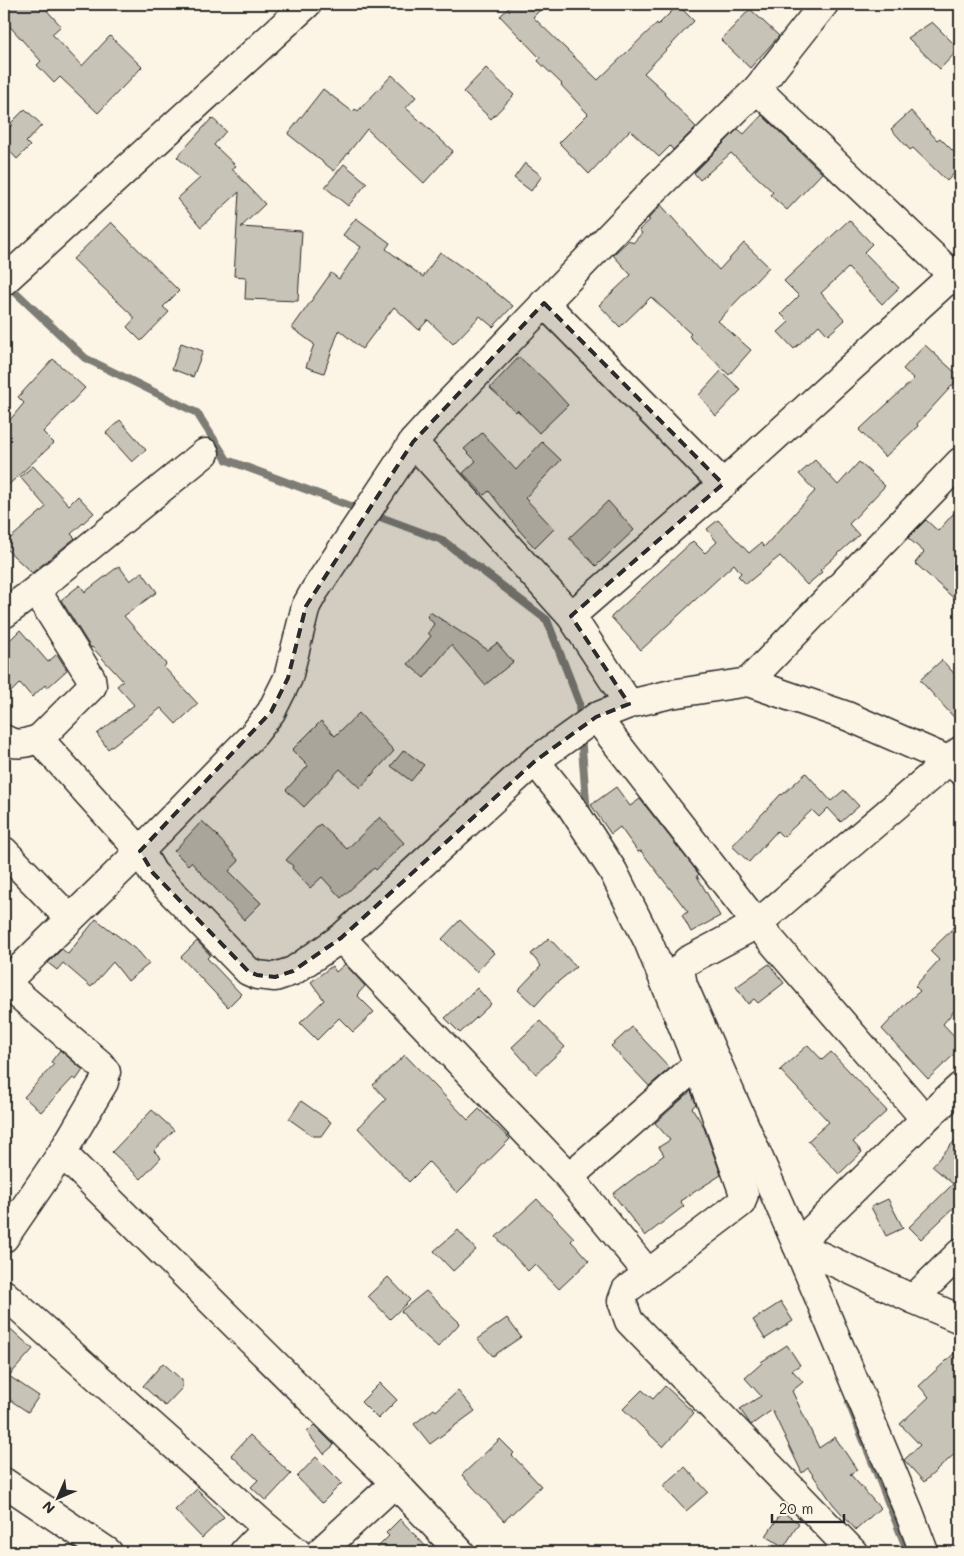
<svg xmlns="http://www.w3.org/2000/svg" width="964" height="1556" font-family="Mali,sans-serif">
  <rect width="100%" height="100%" fill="#fcf5e5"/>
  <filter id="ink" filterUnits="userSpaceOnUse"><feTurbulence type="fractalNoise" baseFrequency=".02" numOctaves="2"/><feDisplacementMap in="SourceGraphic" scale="10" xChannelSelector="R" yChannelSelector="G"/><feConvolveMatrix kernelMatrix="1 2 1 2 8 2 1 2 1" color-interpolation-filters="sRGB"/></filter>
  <g filter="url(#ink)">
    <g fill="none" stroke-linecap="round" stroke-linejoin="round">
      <g stroke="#7d7b74" stroke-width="8">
        <path d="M 8,285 L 85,358 L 197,413 L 227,460 L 442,540 L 547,620 L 579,702 L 580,722"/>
        <path d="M 581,734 L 587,815"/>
        <path d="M 849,1403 L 908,1552"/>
      </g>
    </g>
    <g fill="#c8c3b7" stroke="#2b2b2b">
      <path d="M 4,4 L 41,4 L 61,26 L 52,34 L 82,66 L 110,36 L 142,67 L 98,113 L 60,77 L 54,83 L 37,65 L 41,61 L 4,20 Z"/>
      <path d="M 513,4 L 546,4 L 533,17 L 598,80 L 657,23 L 658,25 L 678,5 L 694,21 L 644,73 L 665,92 L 664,94 L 696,127 L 673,150 L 670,146 L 659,157 L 630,130 L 589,174 L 559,143 L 588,114 L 561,85 L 562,84 L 538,61 L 540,58 L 500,16 Z"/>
      <path d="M 750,9 L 779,36 L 750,68 L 721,40 Z"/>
      <path d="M 932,22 L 959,49 L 940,69 L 908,38 Z"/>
      <path d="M 486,68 L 514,95 L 491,119 L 463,92 Z"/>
      <path d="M 392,75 L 416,97 L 406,108 L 453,151 L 424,183 L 367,129 L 334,171 L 288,134 L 323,89 L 353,112 L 355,109 L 358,111 Z"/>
      <path d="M 25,109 L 42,125 L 26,142 L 30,146 L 17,159 L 4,145 L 4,133 L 12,125 L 11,123 Z"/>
      <path d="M 911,111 L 937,140 L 940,138 L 960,158 L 960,167 L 947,181 L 913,148 L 910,150 L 891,129 Z"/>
      <path d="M 762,115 L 822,173 L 787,210 L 770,195 L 773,192 L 731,153 L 700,180 L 694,173 L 738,129 L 744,134 Z"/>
      <path d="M 212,118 L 226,131 L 214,145 L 236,166 L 232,169 L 265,204 L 241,227 L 302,231 L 298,301 L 245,299 L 246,277 L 234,276 L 239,192 L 201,227 L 177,199 L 200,178 L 177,157 Z"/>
      <path d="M 525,163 L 542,176 L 531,191 L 514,178 Z"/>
      <path d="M 344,164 L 367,183 L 348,206 L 325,187 Z"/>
      <path d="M 661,205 L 719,270 L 744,243 L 769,267 L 718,321 L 751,350 L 729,375 L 689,336 L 691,334 L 651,297 L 620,327 L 599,305 L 631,275 L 613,255 L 629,240 L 633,243 L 642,233 L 639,230 L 650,220 L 648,219 Z"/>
      <path d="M 356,218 L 390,243 L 386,249 L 423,277 L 440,252 L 475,276 L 513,306 L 493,327 L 480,316 L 453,344 L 428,320 L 419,330 L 394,307 L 362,349 L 339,330 L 324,373 L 306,367 L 314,344 L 292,328 L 331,273 L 339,279 L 361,247 L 343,235 Z"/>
      <path d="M 849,220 L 872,244 L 864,252 L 899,288 L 882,304 L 848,268 L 821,293 L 845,320 L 828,335 L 819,325 L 794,349 L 778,332 L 789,322 L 781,314 L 799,296 L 784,281 Z"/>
      <path d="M 111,222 L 179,291 L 163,307 L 169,312 L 141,341 L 127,327 L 135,318 L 73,259 Z"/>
      <path d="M 181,343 L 203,351 L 193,377 L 172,369 Z"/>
      <path d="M 925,345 L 960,377 L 917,424 L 918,426 L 885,457 L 859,430 L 914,379 L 903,369 Z"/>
      <path d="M 519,357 L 545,380 L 568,405 L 539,433 L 517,410 L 516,412 L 490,388 Z"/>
      <path d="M 53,359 L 85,388 L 43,432 L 54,443 L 4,489 L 4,427 L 24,403 L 18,397 Z"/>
      <path d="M 721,371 L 741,390 L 716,416 L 699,395 Z"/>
      <path d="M 120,420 L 146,450 L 132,462 L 106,433 Z"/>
      <path d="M 482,433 L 516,470 L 542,442 L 561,460 L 525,498 L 554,529 L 535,548 L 519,530 L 489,491 L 484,495 L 463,473 L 476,461 L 464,449 Z"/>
      <path d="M 815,460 L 838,485 L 859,462 L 885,486 L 849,524 L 859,535 L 820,570 L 822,572 L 807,585 L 780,556 L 746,584 L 738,576 L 741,573 L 734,564 L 641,650 L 611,617 L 693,541 L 705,553 L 717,542 L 707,529 L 718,520 L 749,553 L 761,543 L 764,547 L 815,491 L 799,474 Z"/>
      <path d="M 33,466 L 69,505 L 78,496 L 94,513 L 71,534 L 75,538 L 32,573 L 4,547 L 4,544 L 46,507 L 20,477 Z"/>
      <path d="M 608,501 L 634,530 L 596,566 L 569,538 Z"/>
      <path d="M 960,506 L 960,604 L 915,563 L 924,552 L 908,538 L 926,520 L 938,531 Z"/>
      <path d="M 119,566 L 130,581 L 142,572 L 157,592 L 124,616 L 166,664 L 164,667 L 198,704 L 176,724 L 161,708 L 108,749 L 97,734 L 134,705 L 117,686 L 123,681 L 92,647 L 91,648 L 61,600 L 80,585 L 85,592 Z"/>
      <path d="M 430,612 L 488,650 L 497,643 L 513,662 L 485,685 L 451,645 L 424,678 L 408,664 L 431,636 L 428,633 L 434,624 L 427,616 Z"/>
      <path d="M 20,630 L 48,662 L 57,654 L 67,670 L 47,688 L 45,685 L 32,697 L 20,683 L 4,699 L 4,646 Z"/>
      <path d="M 942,660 L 960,680 L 960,724 L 920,680 Z"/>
      <path d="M 359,713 L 394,751 L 360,788 L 340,769 L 304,807 L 286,790 L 308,766 L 292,750 L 321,721 L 335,736 Z"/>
      <path d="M 404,750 L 424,765 L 411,781 L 391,766 Z"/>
      <path d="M 806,773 L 831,801 L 844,790 L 859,806 L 841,822 L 828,808 L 819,817 L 812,810 L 783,837 L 777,831 L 749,862 L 732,846 L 781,794 L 782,795 Z"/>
      <path d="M 616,787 L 630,806 L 640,799 L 699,874 L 697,876 L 720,916 L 691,932 L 682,915 L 688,912 L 641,851 L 638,852 L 620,827 L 611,834 L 591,805 Z"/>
      <path d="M 380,817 L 404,843 L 376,870 L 374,868 L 341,898 L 322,877 L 310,888 L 292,868 L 293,866 L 286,860 L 320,824 L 347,849 Z"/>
      <path d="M 202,821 L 218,836 L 217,836 L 239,861 L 229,871 L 261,903 L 244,920 L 191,862 L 188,865 L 174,851 Z"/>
      <path d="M 96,919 L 139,952 L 149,964 L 128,981 L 113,962 L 91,987 L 63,963 L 57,970 L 48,963 L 62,949 L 68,954 Z"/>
      <path d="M 460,920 L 494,953 L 476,972 L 442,939 Z"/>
      <path d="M 960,922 L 960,1004 L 943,1024 L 960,1042 L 960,1049 L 928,1079 L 882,1029 L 906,1003 L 920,991 L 915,986 L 939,960 L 930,951 Z"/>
      <path d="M 549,938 L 576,967 L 553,986 L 535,1006 L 518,990 L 541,966 L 531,954 Z"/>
      <path d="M 197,941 L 210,955 L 207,958 L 241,994 L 228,1007 L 181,957 Z"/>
      <path d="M 345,964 L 365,986 L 357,995 L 374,1012 L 353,1032 L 339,1018 L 317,1040 L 300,1023 L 324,1000 L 311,982 L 332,966 L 336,972 Z"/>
      <path d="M 769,964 L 784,983 L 758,1003 L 754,999 L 748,1004 L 736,987 Z"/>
      <path d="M 477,988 L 491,1004 L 460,1033 L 445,1018 Z"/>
      <path d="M 540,1021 L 565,1047 L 536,1074 L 512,1047 Z"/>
      <path d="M 632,1027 L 670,1068 L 649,1086 L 611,1046 Z"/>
      <path d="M 808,1045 L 822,1060 L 831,1052 L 887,1111 L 853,1142 L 862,1152 L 839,1174 L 808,1141 L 829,1122 L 780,1070 Z"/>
      <path d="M 60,1050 L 83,1070 L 76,1080 L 73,1078 L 41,1112 L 24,1097 L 54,1064 L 51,1062 Z"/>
      <path d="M 405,1055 L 468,1120 L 479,1109 L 510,1139 L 457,1193 L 429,1162 L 409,1182 L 358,1128 L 386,1099 L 373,1085 Z"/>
      <path d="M 691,1091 L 696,1104 L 692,1108 L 703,1125 L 721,1175 L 680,1201 L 684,1206 L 645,1236 L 613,1194 L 664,1155 L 659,1147 L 670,1140 L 655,1123 Z"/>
      <path d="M 301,1101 L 331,1122 L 321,1136 L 313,1136 L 289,1119 Z"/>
      <path d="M 152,1110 L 174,1130 L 154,1151 L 161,1158 L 141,1179 L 112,1152 Z"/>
      <path d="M 960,1135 L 960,1202 L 921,1239 L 909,1227 L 953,1184 L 932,1166 Z"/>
      <path d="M 537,1199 L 574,1238 L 571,1241 L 589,1261 L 559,1289 L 535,1264 L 528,1271 L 496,1237 Z"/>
      <path d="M 888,1199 L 903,1228 L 886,1236 L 871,1207 Z"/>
      <path d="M 458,1230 L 476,1250 L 453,1271 L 434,1251 Z"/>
      <path d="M 388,1277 L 410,1300 L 390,1319 L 368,1296 Z"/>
      <path d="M 426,1291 L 460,1323 L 438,1347 L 418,1329 L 416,1330 L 401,1311 Z"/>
      <path d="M 781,1302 L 793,1321 L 765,1339 L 753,1320 Z"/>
      <path d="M 507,1318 L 521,1337 L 493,1356 L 477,1339 Z"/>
      <path d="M 4,1323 L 33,1349 L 9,1376 L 39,1396 L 28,1412 L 4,1396 Z"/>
      <path d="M 787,1345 L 800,1365 L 792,1370 L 803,1382 L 792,1391 L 819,1448 L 835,1437 L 857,1470 L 850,1474 L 880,1508 L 856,1530 L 833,1504 L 808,1468 L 802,1473 L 772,1410 L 751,1425 L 740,1409 L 761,1396 L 745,1378 L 762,1363 L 761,1362 Z"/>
      <path d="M 960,1348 L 960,1449 L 924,1482 L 904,1460 L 920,1445 L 900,1424 L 929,1397 L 919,1386 Z"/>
      <path d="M 163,1363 L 182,1380 L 182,1388 L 165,1406 L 143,1386 Z"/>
      <path d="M 380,1383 L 397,1400 L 378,1419 L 361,1402 Z"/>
      <path d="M 665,1386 L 694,1413 L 663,1447 L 623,1409 L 642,1390 L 653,1399 Z"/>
      <path d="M 458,1391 L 475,1411 L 430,1444 L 414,1424 L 434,1409 L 436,1411 Z"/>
      <path d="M 314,1425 L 334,1445 L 324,1454 L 307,1432 Z"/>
      <path d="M 250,1435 L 291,1474 L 266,1501 L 251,1487 L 258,1480 L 231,1455 Z"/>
      <path d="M 500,1439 L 514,1453 L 512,1455 L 541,1486 L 504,1521 L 462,1475 Z"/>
      <path d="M 316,1457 L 342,1483 L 322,1503 L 297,1477 Z"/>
      <path d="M 685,1467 L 708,1492 L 686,1511 L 663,1486 Z"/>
      <path d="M 197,1489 L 224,1517 L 202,1538 L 175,1510 Z"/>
      <path d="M 782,1512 L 799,1523 L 784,1547 L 766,1536 Z"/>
      <path d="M 400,1519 L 431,1552 L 373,1552 L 389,1536 L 386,1533 Z"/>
    </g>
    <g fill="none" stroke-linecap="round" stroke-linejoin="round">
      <g stroke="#2b2b2b" stroke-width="31">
        <g id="minor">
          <path d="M 757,89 L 960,282"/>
          <path d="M 4,281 L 307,4"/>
          <path d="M 544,303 L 723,484"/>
          <path d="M 413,442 L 571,616 L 629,704"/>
          <path d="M 36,590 L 91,678 L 92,686 L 39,739 L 140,851 L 153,873 L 248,971 L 257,975 L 275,977 L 293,971 L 341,938 L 535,761 L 596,717 L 629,704 L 671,694 L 748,682 L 847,716 L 950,761 L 960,770"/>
          <path d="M 4,614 L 36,590 L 205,453"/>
          <path d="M 571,616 L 723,484 L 953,275"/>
          <path d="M 748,682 L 960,462"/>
          <path d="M 596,717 L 757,924 L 925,1119"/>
          <path d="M 4,739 C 17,747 25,743 39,739"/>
          <path d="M 535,761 L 571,806 L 613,871 L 648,941 L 698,1064 L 744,1194 L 741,1203 L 626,1290 L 622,1301 L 629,1321 L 853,1552"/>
          <path d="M 4,851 L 70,919"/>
          <path d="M 341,938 L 569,1177 L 648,1273"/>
          <path d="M 4,984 L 140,851 L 254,734 L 271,712 L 288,678 L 306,606 L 315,590 L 413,442 L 443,409 L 651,193 L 757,89 L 824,4"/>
          <path d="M 62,1153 L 395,1483 L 460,1552"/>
          <path d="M 569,1177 L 698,1064"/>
          <path d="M 4,1238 L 62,1153 L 104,1082 L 106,1072 L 100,1064 L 5,983"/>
          <path d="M 797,1245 L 925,1119 L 960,1087"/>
          <path d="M 797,1245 L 913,1299 L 960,1319"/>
          <path d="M 4,1294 L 267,1528 L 297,1552"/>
          <path d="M 913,1299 L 960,1253"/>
          <path d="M 4,1482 L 108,1552"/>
          <path d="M 244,1552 L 267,1528"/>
          <path d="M 320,1552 L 395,1483"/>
          <path d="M 924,1552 L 909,1512 L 797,1245 L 683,985 L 680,969 L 687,961 L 757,924 L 960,751"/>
        </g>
      </g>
      <use href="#minor" stroke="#fcf5e5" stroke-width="28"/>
    </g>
  </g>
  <path fill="#2b2b2b" fill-opacity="0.2" stroke="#2b2b2b" stroke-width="4" stroke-dasharray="10 6" stroke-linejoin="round" d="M 544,303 L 723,484 L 571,616 L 629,704 L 596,717 L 535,761 L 341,938 L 293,971 L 275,977 L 257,975 L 248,971 L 153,873 L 140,851 L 271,712 L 288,678 L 306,606 L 413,442 Z"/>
  <rect width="964" height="1556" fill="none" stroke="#fcf5e5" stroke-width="20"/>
  <rect x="10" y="10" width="944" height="1536" fill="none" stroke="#2b2b2b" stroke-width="2" filter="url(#ink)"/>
  <g transform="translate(58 1498) rotate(225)" stroke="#fcf5e5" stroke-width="4" paint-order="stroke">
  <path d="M0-4L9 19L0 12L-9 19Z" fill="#2b2b2b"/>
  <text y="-8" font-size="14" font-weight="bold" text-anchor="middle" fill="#2b2b2b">N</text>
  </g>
  <path d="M772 1514v8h72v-8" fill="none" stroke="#2b2b2b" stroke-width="2.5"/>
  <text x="779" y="1514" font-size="15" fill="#2b2b2b" stroke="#fcf5e5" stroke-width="4" paint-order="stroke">20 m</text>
</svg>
